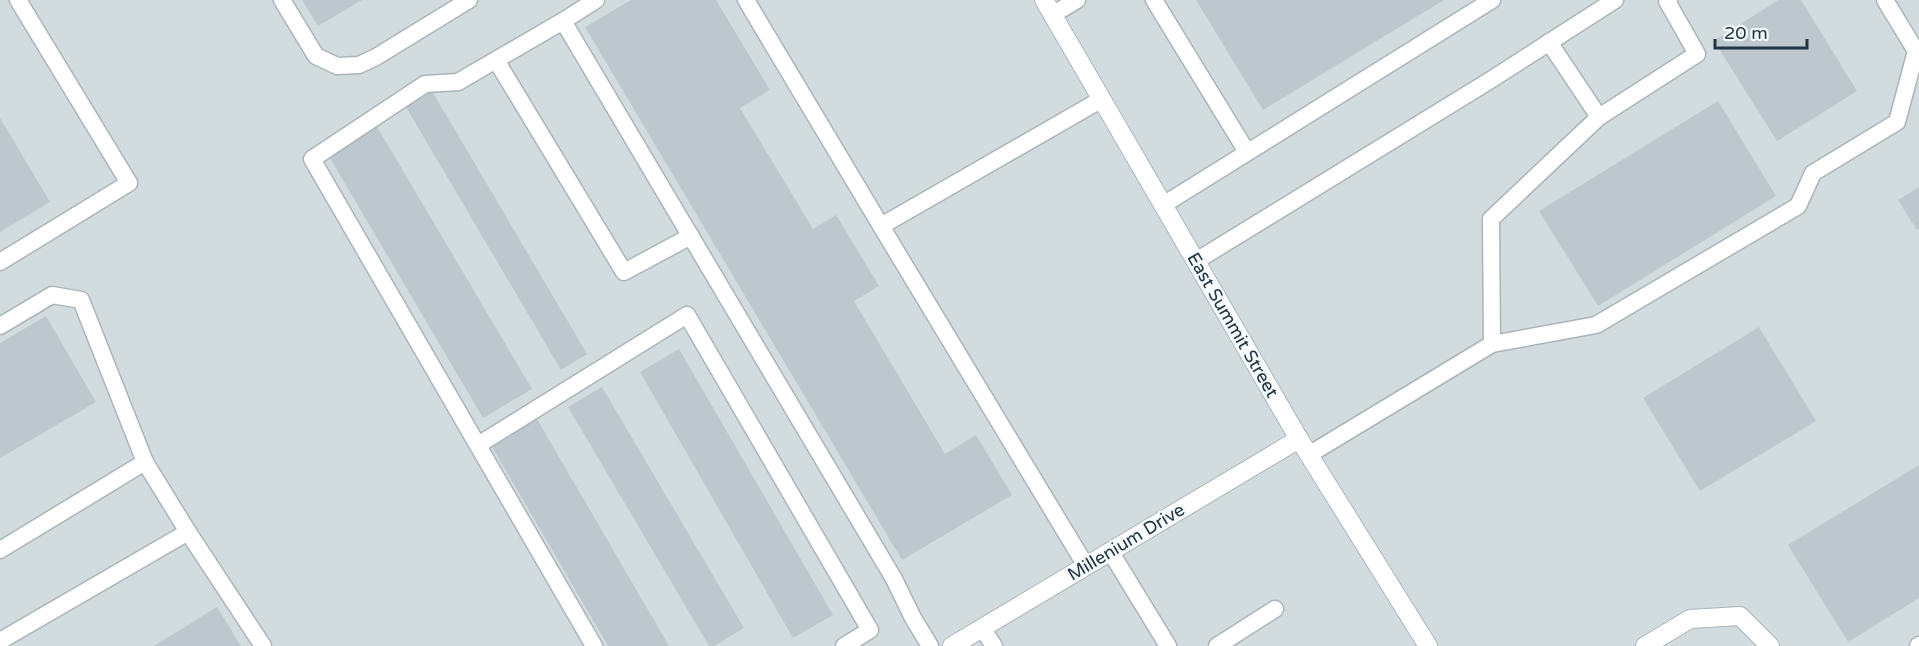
<svg xmlns="http://www.w3.org/2000/svg" width="1919" height="646" font-family="'Varela Round',sans-serif">
  <rect width="100%" height="100%" fill="#e4ecef"/>
  <rect fill="#d2dcdf" x="0" y="0" width="1919" height="646"/>
  <g fill="#bcc8cd">
    <path d="M 302,0 L 362,0 L 318,26 Z"/>
    <path d="M 631,0 L 716,0 L 770,90 L 740,108 L 813,229 L 836,215 L 879,286 L 854,301 L 945,454 L 976,435 L 1012,495 L 902,560 L 585,27 Z"/>
    <path d="M 1196,0 L 1444,0 L 1263,110 Z"/>
    <path d="M 1778,0 L 1801,0 L 1857,91 L 1777,141 L 1714,41 Z"/>
    <path d="M 432,91 L 587,354 L 561,370 L 406,107 Z"/>
    <path d="M 1718,101 L 1776,196 L 1598,306 L 1539,211 Z"/>
    <path d="M 0,118 L 50,202 L 0,232 Z"/>
    <path d="M 376,125 L 532,389 L 483,418 L 327,153 Z"/>
    <path d="M 1919,187 L 1919,229 L 1917,230 L 1898,200 Z"/>
    <path d="M 46,316 L 96,402 L 0,458 L 0,343 Z"/>
    <path d="M 1759,327 L 1816,421 L 1700,491 L 1643,398 Z"/>
    <path d="M 679,349 L 833,615 L 793,638 L 640,372 Z"/>
    <path d="M 602,387 L 744,628 L 714,646 L 709,646 L 568,407 Z"/>
    <path d="M 537,419 L 669,646 L 608,646 L 491,445 Z"/>
    <path d="M 1919,465 L 1919,598 L 1848,642 L 1788,545 Z"/>
    <path d="M 217,607 L 241,646 L 154,646 Z"/>
  </g>
  <g fill="none" stroke-linecap="round" stroke-linejoin="round">
    <g stroke="#aab5bb" stroke-width="19">
      <g id="lane">
        <path d="M 282,0 L 316,56 L 337,66 L 359,65 L 376,57 L 469,0"/>
        <path d="M 596,0 L 563,21 L 894,579 L 913,618 L 930,646"/>
        <path d="M 746,0 L 881,226 L 1102,99"/>
        <path d="M 1154,0 L 1247,152"/>
        <path d="M 1052,15 L 1077,0"/>
        <path d="M 563,21 L 458,82 L 425,84 L 312,159 L 594,646"/>
        <path d="M 1549,42 L 1599,117"/>
        <path d="M 496,60 L 624,272 L 691,236"/>
        <path d="M 1163,205 L 1492,0"/>
        <path d="M 881,226 L 1086,566"/>
        <path d="M 1196,261 L 1489,81 L 1615,0"/>
        <path d="M 0,262 L 129,183 L 18,0"/>
        <path d="M 0,326 L 52,295 L 81,300 L 145,462"/>
        <path d="M 1492,344 L 1491,219 L 1599,117 L 1697,54 L 1667,1 L 1669,0"/>
        <path d="M 478,445 L 687,315 L 870,630 L 844,646"/>
        <path d="M 1310,454 L 1492,344 L 1596,325 L 1798,206 L 1813,173 L 1897,122 L 1916,51 L 1885,0"/>
        <path d="M 0,550 L 145,462 L 188,532 L 263,646"/>
        <path d="M 1110,551 L 1168,646"/>
        <path d="M 982,628 L 994,646"/>
        <path d="M 0,641 L 188,532"/>
        <path d="M 1217,646 L 1275,609"/>
        <path d="M 1918,646 L 1919,645"/>
      </g>
    </g>
    <g stroke="#aab5bb" stroke-width="20">
      <g id="street">
        <path d="M 952,646 L 1299,439"/>
        <path d="M 1645,646 L 1690,619 L 1740,616 L 1770,646"/>
      </g>
    </g>
    <g stroke="#a7b8c2" stroke-width="20">
      <path id="secondary" d="M 1044,0 L 1299,439 L 1428,646"/>
    </g>
    <use href="#lane" stroke="#fff" stroke-width="16"/>
    <use href="#street" stroke="#fff" stroke-width="18"/>
    <use href="#secondary" stroke="#fff" stroke-width="18"/>
  </g>
  <g text-anchor="middle" stroke-width="4.5" stroke-linejoin="round" paint-order="stroke">
    <g font-size="18" fill="#213443" stroke="#f5fafb">
      <text transform="translate(1233 325) rotate(60)" y="6">East Summit Street</text>
      <text transform="translate(1126 542) rotate(-31)" y="6">Millenium Drive</text>
    </g>
  </g>
  <path d="M1715 39v9h92v-9" fill="none" stroke="#213443" stroke-width="3"/>
  <text x="1724" y="39" font-size="18" fill="#213443" stroke="#f5fafb" stroke-width="4.5" paint-order="stroke">20 m</text>
</svg>
